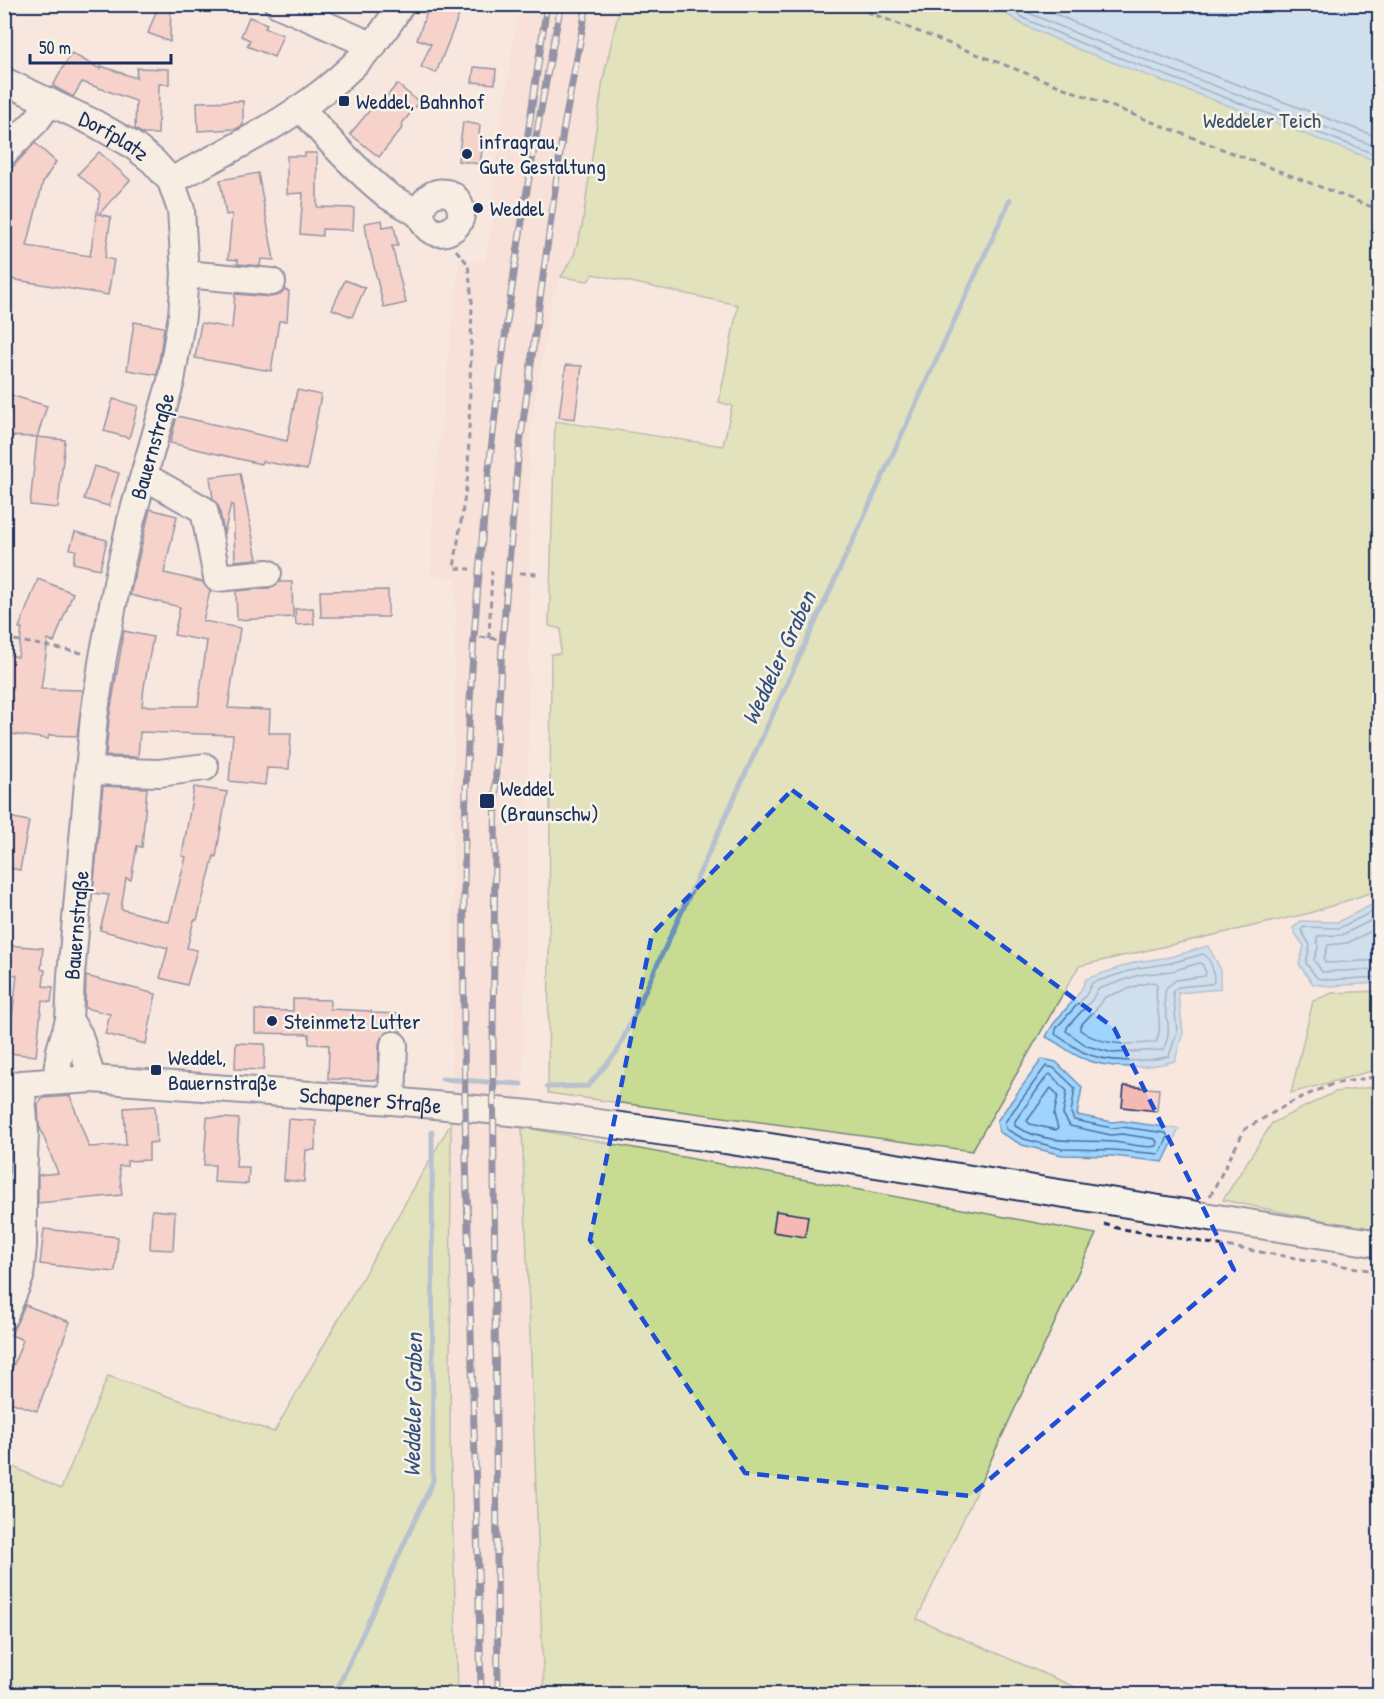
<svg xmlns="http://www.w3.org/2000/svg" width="1384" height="1699" font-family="'Patrick Hand',sans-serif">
  <rect width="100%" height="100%" fill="#f7e7de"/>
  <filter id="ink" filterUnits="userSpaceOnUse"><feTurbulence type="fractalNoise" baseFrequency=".0167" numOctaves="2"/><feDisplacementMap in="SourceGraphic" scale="12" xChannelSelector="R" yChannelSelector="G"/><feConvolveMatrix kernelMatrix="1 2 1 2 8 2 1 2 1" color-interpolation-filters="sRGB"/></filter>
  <g filter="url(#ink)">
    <path fill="#f6d9d1" d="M 519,5 L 620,5 L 603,80 L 582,227 L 574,255 L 561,277 L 552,298 L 530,429 L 528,826 L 522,1127 L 544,1694 L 458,1694 L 450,1434 L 453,791 L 456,577 L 431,576 L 433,503 L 459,262 L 485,262 L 496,205 L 493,178 Z"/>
    <g fill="#c7dc92" stroke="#718678" stroke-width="1.5">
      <path d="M 620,5 L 1379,5 L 1379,890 L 1310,913 L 1079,966 L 972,1151 L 548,1093 L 551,654 L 560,654 L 561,629 L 549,626 L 555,421 L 723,446 L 732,406 L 719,402 L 738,305 L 593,274 L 588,281 L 561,277 L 574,255 L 582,227 L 603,80 Z"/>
      <path d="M 1379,991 L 1379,1069 L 1291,1093 L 1313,1001 L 1332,993 Z"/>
      <path d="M 1379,1086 L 1379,1232 L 1223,1200 L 1272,1123 L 1335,1092 Z"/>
      <path d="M 451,1123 L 450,1442 L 458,1694 L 5,1694 L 5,1463 L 61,1489 L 108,1376 L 274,1432 Z"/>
      <path d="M 522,1127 L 1096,1234 L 917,1619 L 1091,1694 L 544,1694 Z"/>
    </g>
    <g fill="#9ed4fd" stroke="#6a92bd" stroke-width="1.5">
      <path d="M 993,5 L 1379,5 L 1379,162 L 1080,50 L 1022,24 Z"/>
      <path d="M 1377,902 L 1379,902 L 1379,983 L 1329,986 L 1313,984 L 1299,964 L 1304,946 L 1296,935 L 1293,928 L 1301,921 L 1338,922 Z"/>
      <path d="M 1208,946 L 1220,968 L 1220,989 L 1178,993 L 1183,1032 L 1175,1061 C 1147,1069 1110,1070 1082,1058 C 1070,1053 1059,1043 1046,1037 C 1056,1013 1078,1003 1086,979 L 1136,962 L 1170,957 Z"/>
      <path d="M 1042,1059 L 1056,1062 L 1082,1087 L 1077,1115 L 1112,1122 L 1122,1121 L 1179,1129 L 1163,1162 L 1113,1156 L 1062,1155 L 1022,1145 L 999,1132 L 997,1121 Z"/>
    </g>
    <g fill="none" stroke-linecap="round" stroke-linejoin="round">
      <g stroke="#4f719e" stroke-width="1.5">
        <path d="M 1002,4 L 1025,19 L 1083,44 L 1380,156"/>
        <path d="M 1016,4 L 1029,13 L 1085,37 L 1380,148"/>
        <path d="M 1033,4 L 1089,29 L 1380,138"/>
        <path d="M 1380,908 L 1339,928 L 1304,927 L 1301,930 L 1310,945 L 1306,963 L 1317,978 L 1329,980 L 1380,977"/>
        <path d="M 1380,916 L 1342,935 L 1317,936 L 1318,948 L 1314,960 L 1322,972 L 1380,969"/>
        <path d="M 1380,927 L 1347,943 L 1328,945 L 1324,959 L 1325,962 L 1329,963 L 1380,960"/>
        <path d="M 1203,954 C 1212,960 1214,971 1214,982 L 1211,984 L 1178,987 L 1173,991 L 1177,1032 L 1169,1056 C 1146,1063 1105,1063 1083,1052 C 1074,1047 1064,1040 1055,1034 L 1057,1027 L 1086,995 L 1092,983 L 1138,968 L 1171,963 Z"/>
        <path d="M 1199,963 L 1202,964 L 1206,972 L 1205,976 L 1176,980 L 1166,988 C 1160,1011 1176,1025 1163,1050 L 1113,1053 L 1087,1046 L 1066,1031 L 1068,1026 L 1092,1000 L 1098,989 L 1139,975 L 1172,971 Z"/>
        <path d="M 1154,982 L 1157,985 C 1153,1004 1165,1024 1156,1042 C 1130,1046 1102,1046 1080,1030 L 1080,1026 L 1099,1006 L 1105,997 L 1142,984 Z"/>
        <path d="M 1046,1066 L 1054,1068 L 1075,1088 L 1071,1113 L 1074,1120 L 1112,1128 L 1122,1127 L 1166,1133 L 1168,1137 L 1160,1154 L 1113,1150 L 1062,1149 L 1024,1139 L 1006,1129 L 1005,1122 Z"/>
        <path d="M 1050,1074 L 1067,1091 L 1063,1114 L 1070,1126 L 1111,1135 L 1122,1134 L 1155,1139 L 1157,1142 L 1156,1146 C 1143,1149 1127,1143 1113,1142 C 1078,1140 1047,1145 1015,1126 L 1015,1121 L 1047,1076 Z"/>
        <path d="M 1051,1088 L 1058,1095 L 1054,1115 L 1058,1128 L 1056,1130 L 1030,1124 L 1027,1121 Z"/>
      </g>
      <g stroke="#6a92bd" stroke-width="5">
        <path d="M 442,1079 L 521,1084"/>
        <path d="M 547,1087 L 588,1086 L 617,1052 L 1010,200"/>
        <path d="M 335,1694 L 433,1481 L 432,1132"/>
      </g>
    </g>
    <g fill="#f5b9b4" stroke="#1b2f5e" stroke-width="1.5">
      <path d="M 159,4 L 171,4 L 170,42 L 148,33 Z"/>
      <path d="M 430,4 L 459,15 L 436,73 L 421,67 L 431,44 L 417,39 Z"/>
      <path d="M 249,17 L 267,24 L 265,28 L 283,35 L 274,57 L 247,46 L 250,40 L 241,36 Z"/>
      <path d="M 71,53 L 100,69 L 101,66 L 136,78 L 137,68 L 169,69 L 169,84 L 159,84 L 158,134 L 143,134 L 135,129 L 136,101 L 82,82 L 73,97 L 53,86 Z"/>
      <path d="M 474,67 L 496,69 L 495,84 L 472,82 Z"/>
      <path d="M 397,84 L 419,102 L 401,125 L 403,127 L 379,157 L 350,134 L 375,104 L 378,107 Z"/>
      <path d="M 243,101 L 243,125 L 236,129 L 198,131 L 197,102 Z"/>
      <path d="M 463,122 L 480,125 L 479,135 L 484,136 L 480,164 L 458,161 Z"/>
      <path d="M 35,143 L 56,162 L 43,182 L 27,246 L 90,256 L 100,194 L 78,174 L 99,152 L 130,180 L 99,214 L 111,217 L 105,258 L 114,260 L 108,295 L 4,278 L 4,183 L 8,172 Z"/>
      <path d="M 305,153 L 317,153 L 317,207 L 354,208 L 353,230 L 322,229 L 322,236 L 300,234 L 303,193 L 287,194 L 287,156 L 305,156 Z"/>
      <path d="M 258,173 L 274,260 L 261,259 L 260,266 L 238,264 L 238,260 L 228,259 L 232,214 L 226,215 L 220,180 Z"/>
      <path d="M 382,220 L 383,227 L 394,225 L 398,246 L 392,246 L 406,303 L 384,308 L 370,250 L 369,250 L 365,223 Z"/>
      <path d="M 345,280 L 365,288 L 352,317 L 332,309 Z"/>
      <path d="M 284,290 L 289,291 L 287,321 L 279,321 L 271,371 L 195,358 L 201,323 L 232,328 L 235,294 L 271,297 L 279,295 Z"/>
      <path d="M 134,322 L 164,327 L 157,375 L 127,370 Z"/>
      <path d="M 566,365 L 582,366 L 575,419 L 559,417 Z"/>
      <path d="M 297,390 L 321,395 L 307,470 L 262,461 L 261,464 L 170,443 L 177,416 L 287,441 Z"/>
      <path d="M 4,393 L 47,406 L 37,437 L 65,440 L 58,508 L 30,505 L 37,437 L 4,436 Z"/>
      <path d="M 113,399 L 138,406 L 129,438 L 104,431 Z"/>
      <path d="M 94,466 L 119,473 L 109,506 L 84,499 Z"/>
      <path d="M 240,473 L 257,559 L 235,561 L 233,505 L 231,504 L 224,534 L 219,507 L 213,499 L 210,477 Z"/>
      <path d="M 150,509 L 177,516 L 164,573 L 203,582 L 210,591 L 203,621 L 240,628 L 228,708 L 270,710 L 269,733 L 291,733 L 289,769 L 267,768 L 265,785 L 229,781 L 233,735 L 140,732 L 138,757 L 106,756 L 109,719 L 124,631 L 153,637 L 144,687 L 142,706 L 198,706 L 207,641 L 174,635 L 180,607 L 130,595 Z"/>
      <path d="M 75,532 L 107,540 L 100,569 L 73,563 L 76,550 L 70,549 Z"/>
      <path d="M 38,579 L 73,593 L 54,642 L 48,640 L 41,689 L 83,690 L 77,736 L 49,735 L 48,739 L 4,733 L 4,653 L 18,657 L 22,629 L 19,628 Z"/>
      <path d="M 279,582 L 292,582 L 293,617 L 237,620 L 236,591 L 269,588 Z"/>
      <path d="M 388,590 L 388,617 L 321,617 L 320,591 Z"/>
      <path d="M 313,608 L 314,624 L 296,625 L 295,609 Z"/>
      <path d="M 103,786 L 147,788 L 142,847 L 137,846 L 131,880 L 126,878 L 121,909 L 169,922 L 186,857 L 182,856 L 194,787 L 227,792 L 216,857 L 214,856 L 197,920 L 194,920 L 187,948 L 197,950 L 187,985 L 160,978 L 168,948 L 100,930 L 109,895 L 93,893 Z"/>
      <path d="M 4,816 L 29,821 L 20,870 L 4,867 Z"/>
      <path d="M 4,945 L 43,948 L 41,969 L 45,970 L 43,986 L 53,987 L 51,1002 L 42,1001 L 36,1056 L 8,1053 L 17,975 L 4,974 Z"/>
      <path d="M 86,976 L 156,994 L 146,1044 L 105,1034 L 110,1014 L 85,1008 Z"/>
      <path d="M 293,999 L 330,1000 L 330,1009 L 371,1011 L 371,1013 L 401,1014 L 401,1032 L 394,1030 L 388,1032 L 381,1038 L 379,1044 L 378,1080 L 328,1079 L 329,1045 L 309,1044 L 309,1034 L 255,1033 L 255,1010 L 293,1011 Z"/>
      <path d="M 236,1043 L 265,1044 L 264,1070 L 235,1069 Z"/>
      <path d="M 1124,1086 L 1159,1089 L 1157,1111 L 1122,1107 Z"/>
      <path d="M 70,1096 L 89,1147 L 126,1145 L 124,1108 L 155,1106 L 157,1142 L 149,1143 L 149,1160 L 127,1161 L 127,1166 L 119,1166 L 122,1195 L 38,1203 L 38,1175 L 58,1173 L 39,1125 L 38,1104 L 43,1098 Z"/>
      <path d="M 207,1117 L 239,1119 L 236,1167 L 249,1167 L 248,1184 L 214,1182 L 215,1165 L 204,1165 Z"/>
      <path d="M 288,1119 L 316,1121 L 315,1150 L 306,1150 L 304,1182 L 284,1180 Z"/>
      <path d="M 152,1210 L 175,1212 L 173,1250 L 150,1249 Z"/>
      <path d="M 776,1211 L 808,1216 L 805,1237 L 773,1232 Z"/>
      <path d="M 44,1229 L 118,1237 L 115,1272 L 40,1264 Z"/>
      <path d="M 25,1305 L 70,1322 L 37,1411 L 4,1400 L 4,1390 L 23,1340 L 11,1335 Z"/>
    </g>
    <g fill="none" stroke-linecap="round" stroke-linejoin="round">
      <g stroke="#1b2f5e" stroke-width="30">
        <g id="minor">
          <path d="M 278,4 L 373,46"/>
          <path id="s1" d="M 4,81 L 94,123 L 131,144 L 153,161 L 171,181 L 181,210 L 185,274 L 182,315 L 171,381 L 131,520 L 119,573 L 103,657 L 94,717 L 89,771 L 71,976 L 69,1020 L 60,1050 L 56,1081"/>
          <path d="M 302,109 C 328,140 355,169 387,195 C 396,202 409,206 418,214 C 423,217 423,224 429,229 C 442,239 462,228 461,212 C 459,184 422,187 421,215"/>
          <path d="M 4,153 L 36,121 L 50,102"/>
          <path d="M 171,181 C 256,136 352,92 401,4"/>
          <path d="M 185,274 L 272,282"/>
          <path d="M 144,476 L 204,510 L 217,578 L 268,573"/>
          <path d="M 89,771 L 159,773 L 205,767"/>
          <path d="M 69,1020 L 79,1035 L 92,1079"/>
          <path id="s2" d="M 4,1088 L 21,1084 L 92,1079 L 392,1101 L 531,1114 L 725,1140 L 1380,1244"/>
          <path d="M 392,1101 L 394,1045"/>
          <path d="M 4,1316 L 20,1277 L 23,1246 L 23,1180 L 25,1133 L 21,1084"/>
        </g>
      </g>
      <g stroke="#1b2f5e" stroke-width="3" stroke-dasharray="6 4.5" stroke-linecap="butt">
        <path d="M 847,4 L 1380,210"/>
        <path d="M 456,250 L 468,264 L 472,301 L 468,475 L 454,568 L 470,569"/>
        <path d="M 520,573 L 538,574"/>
        <path d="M 480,637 L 499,639"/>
        <path d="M 4,638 L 82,653"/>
        <path d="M 489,638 L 492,571"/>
        <path d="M 1210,1196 L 1245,1129 L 1295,1100 L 1333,1084 L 1380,1076"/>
        <path d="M 1104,1224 L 1117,1228 L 1380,1272"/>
      </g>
      <use href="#minor" stroke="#f7f3e8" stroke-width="26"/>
      <g stroke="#1b2f5e" stroke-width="7">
        <g id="rail">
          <path d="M 525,154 L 547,4"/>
          <path d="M 481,1694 C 476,1393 457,1092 466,791 C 475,527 509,263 561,4"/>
          <path d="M 498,1694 L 493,1040 L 496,761 L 502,645 L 518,458 L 563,132 L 587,4"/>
        </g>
      </g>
      <use href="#rail" stroke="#f7f3e8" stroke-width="4.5" stroke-dasharray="14" stroke-linecap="butt"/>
    </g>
  </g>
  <path d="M0 0H1384V1699H0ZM 792,790 L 1114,1028 L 1234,1270 L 970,1496 L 745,1473 L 590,1240 L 652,934 Z" fill="#f7e7de" fill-opacity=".55" fill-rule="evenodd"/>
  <path fill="none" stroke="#1d4ed8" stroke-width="4.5" stroke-dasharray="12 8" stroke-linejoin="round" d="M 792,790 L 1114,1028 L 1234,1270 L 970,1496 L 745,1473 L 590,1240 L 652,934 Z"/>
  <g fill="#1b2f5e" stroke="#f7f3e8" stroke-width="2">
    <rect x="338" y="95" width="12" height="12" rx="3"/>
    <circle cx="467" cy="154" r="6"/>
    <circle cx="478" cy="208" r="6"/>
    <rect x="479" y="793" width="16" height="16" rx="3"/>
    <circle cx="272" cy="1021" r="6"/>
    <rect x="150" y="1064" width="12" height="12" rx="3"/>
  </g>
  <g text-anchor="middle" stroke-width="5" stroke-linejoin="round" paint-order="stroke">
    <g font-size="22" fill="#1b2f5e" stroke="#f7f3e8" text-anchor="start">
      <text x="356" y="109">Weddel, Bahnhof</text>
      <text x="479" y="149">infragrau,<tspan x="479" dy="25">Gute Gestaltung</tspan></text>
      <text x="490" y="216">Weddel</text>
      <text x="500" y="796">Weddel<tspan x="500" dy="25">(Braunschw)</tspan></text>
      <text x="284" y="1029">Steinmetz Lutter</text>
      <text x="168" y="1065">Weddel,<tspan x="168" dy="25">Bauernstraße</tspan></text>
    </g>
    <g font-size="22" fill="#3d5268" stroke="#f7f3e8">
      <text x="1262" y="128">Weddeler Teich</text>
    </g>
    <g font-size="22" fill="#1b2f5e" stroke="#f7f3e8">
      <text dy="8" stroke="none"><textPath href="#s1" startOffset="123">Dorfplatz</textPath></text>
      <text transform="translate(152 446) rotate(-74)" y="8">Bauernstraße</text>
      <text transform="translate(76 925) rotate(-85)" y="8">Bauernstraße</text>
      <text dy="8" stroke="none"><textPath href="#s2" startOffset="368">Schapener Straße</textPath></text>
    </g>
    <g font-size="24" font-style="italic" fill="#35507e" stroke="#f7f3e8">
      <text transform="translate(779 658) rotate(-65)" y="8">Weddeler Graben</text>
      <text transform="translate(413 1405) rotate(-89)" y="8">Weddeler Graben</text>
    </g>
  </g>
  <rect width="1384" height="1699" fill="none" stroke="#f7f3e8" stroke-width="24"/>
  <rect x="12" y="12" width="1360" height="1675" fill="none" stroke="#1b2f5e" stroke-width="2" filter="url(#ink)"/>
  <path d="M30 54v9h141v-9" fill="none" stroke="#1b2f5e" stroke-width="3"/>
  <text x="39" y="54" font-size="18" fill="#1b2f5e" stroke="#f7f3e8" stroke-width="4.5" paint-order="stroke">50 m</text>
</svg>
